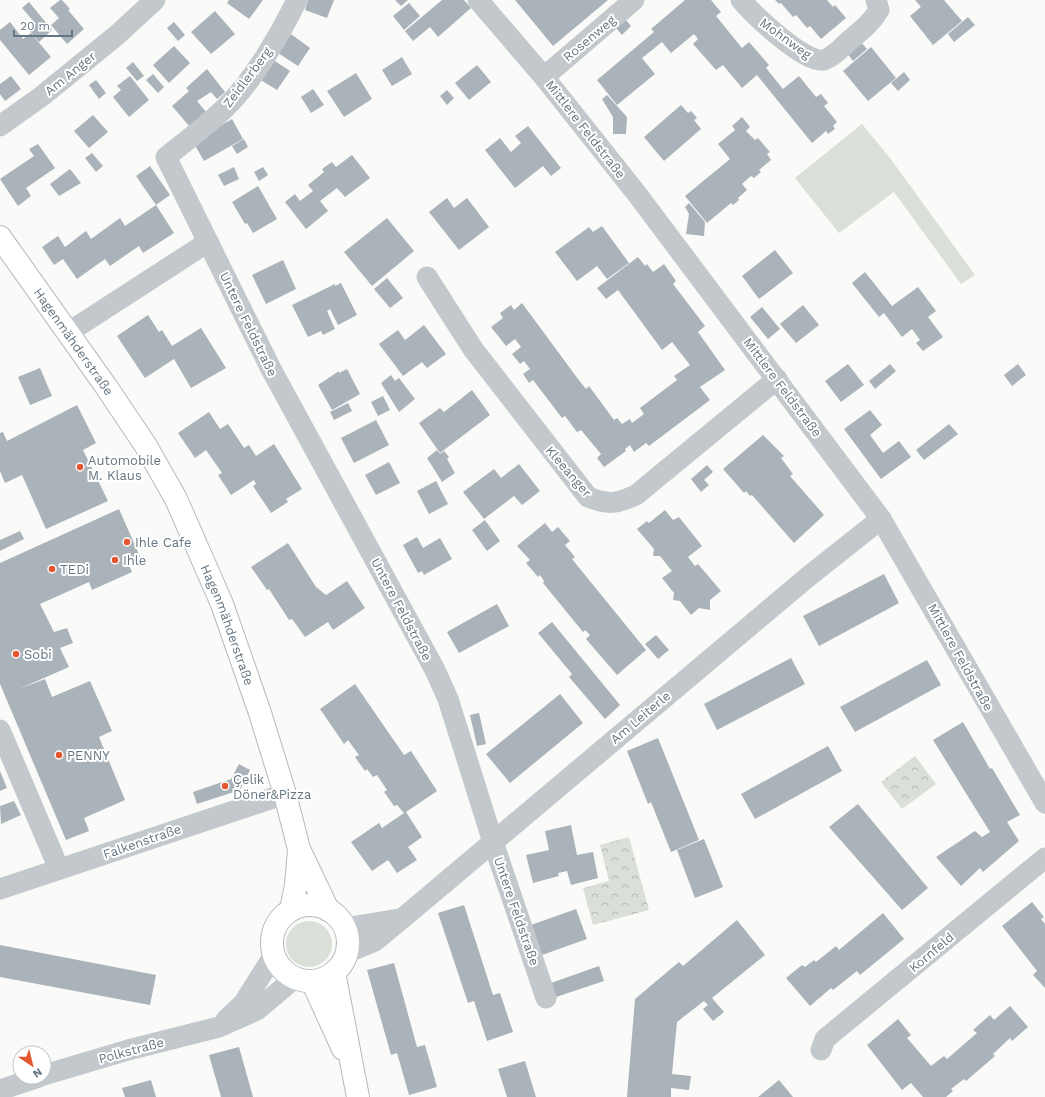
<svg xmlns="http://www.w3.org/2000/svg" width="1045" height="1097" font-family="'Work Sans',sans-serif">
  <defs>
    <pattern id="park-crowns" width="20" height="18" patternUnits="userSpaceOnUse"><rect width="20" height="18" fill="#dadfd7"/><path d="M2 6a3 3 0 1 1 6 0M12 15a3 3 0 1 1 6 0" fill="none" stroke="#b4b9b4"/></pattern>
  </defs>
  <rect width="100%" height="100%" fill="#fafaf8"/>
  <g fill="#dadfd7">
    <path d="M 862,124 L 890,158 L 975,275 L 961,284 L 894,192 L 839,233 L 795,178 Z"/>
    <circle cx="309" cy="944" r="23"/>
  </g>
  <g fill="url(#park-crowns)">
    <path d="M 915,756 L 936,784 L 902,809 L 881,782 Z"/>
    <path d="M 629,837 L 649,910 L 593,925 L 583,888 L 609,881 L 600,845 Z"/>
  </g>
  <g fill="#aab3b9">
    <path d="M 60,0 L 62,0 L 70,9 L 68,10 L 84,29 L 67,44 L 51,25 L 59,18 L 50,8 Z"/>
    <path d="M 229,0 L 263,0 L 249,19 L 227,3 Z"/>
    <path d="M 308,0 L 334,0 L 327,18 L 305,10 Z"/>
    <path d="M 395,0 L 408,0 L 401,6 Z"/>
    <path d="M 442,0 L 464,0 L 471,8 L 438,37 L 430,27 L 413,41 L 405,31 Z"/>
    <path d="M 515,0 L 608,0 L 553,46 Z"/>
    <path d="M 685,0 L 711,0 L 721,12 L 716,16 L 742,48 L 749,42 L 769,65 L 766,68 L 783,89 L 799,76 L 816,97 L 821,94 L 828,103 L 824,106 L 837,122 L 833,126 L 835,129 L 828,134 L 826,131 L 812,143 L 757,75 L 742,88 L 723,65 L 716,70 L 693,44 L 698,39 L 694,34 L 671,53 L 662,42 L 642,58 L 655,74 L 617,105 L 597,80 L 654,32 L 651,29 Z"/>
    <path d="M 775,0 L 827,0 L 833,7 L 835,5 L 846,18 L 821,39 L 810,26 L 807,28 L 796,15 L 793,17 L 781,3 L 779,4 Z"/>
    <path d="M 915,0 L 929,0 L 921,7 Z"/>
    <path d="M 929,0 L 944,0 L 962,21 L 933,45 L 910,16 Z"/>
    <path d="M 29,2 L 52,30 L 39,42 L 29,30 L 36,24 L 22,8 Z"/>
    <path d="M 409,3 L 420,16 L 404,30 L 393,16 Z"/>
    <path d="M 215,11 L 235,34 L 211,54 L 191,32 Z"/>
    <path d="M 968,17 L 975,25 L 954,42 L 948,34 Z"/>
    <path d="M 625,19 L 631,26 L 622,35 L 616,28 Z"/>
    <path d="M 10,22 L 23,39 L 31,33 L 51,57 L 29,75 L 0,40 L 0,30 Z"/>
    <path d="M 174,22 L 185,35 L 178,41 L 167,28 Z"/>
    <path d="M 291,34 L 310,48 L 298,66 L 278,53 Z"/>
    <path d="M 861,42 L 867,49 L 853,61 L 847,53 Z"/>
    <path d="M 174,46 L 190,63 L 169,83 L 153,65 Z"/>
    <path d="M 871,47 L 896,78 L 868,101 L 843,71 Z"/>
    <path d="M 402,57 L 412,74 L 392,86 L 382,70 Z"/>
    <path d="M 272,59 L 290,71 L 277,90 L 259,79 Z"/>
    <path d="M 133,62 L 144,76 L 137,81 L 126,68 Z"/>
    <path d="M 477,65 L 491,82 L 469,100 L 455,83 Z"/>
    <path d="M 207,69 L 225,92 L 217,99 L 211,92 L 197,101 L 206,112 L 190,127 L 172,106 L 189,91 L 186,88 Z"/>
    <path d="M 904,72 L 910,80 L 898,91 L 891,83 Z"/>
    <path d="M 356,73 L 372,99 L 344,117 L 327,91 Z"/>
    <path d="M 153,74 L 164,87 L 158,93 L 146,80 Z"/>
    <path d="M 11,76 L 21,89 L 5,101 L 0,94 L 0,84 Z"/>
    <path d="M 130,76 L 149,100 L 129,117 L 113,97 L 121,90 L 117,86 Z"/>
    <path d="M 96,80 L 106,93 L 99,99 L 89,85 Z"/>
    <path d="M 313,89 L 324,105 L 311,113 L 301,97 Z"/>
    <path d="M 447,90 L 454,98 L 447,105 L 440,96 Z"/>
    <path d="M 607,95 L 627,117 L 626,134 L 613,134 L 613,117 L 602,99 Z"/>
    <path d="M 681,105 L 688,113 L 691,111 L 697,118 L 694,120 L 701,129 L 664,161 L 644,137 Z"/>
    <path d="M 93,115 L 108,132 L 89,148 L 74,131 Z"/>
    <path d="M 742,117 L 750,127 L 746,131 L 755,140 L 758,138 L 770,152 L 767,154 L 771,160 L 759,170 L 761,172 L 754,178 L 751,176 L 742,184 L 747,190 L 738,198 L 739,200 L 733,205 L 731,203 L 707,223 L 685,196 L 730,159 L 718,144 L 735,130 L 732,126 Z"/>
    <path d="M 232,119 L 243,139 L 204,161 L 193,142 Z"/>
    <path d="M 528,126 L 561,168 L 551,176 L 543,166 L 515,188 L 485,150 L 500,138 L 511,152 L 521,143 L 515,136 Z"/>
    <path d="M 244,139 L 248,147 L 237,154 L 232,146 Z"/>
    <path d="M 38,144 L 55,168 L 26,188 L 31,196 L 18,206 L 0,179 L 34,156 L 29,149 Z"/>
    <path d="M 92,153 L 103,166 L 96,172 L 85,158 Z"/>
    <path d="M 352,155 L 370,178 L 345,197 L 337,188 L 320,201 L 328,211 L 306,229 L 285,202 L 295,194 L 300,201 L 313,191 L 308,185 L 324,172 L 322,169 L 332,162 L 336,167 Z"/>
    <path d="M 150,166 L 170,195 L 156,205 L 136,176 Z"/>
    <path d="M 234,167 L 239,179 L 224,186 L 218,175 Z"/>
    <path d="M 263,167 L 268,175 L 259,181 L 254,172 Z"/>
    <path d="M 70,169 L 81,183 L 59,196 L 50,184 Z"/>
    <path d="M 258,186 L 277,219 L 253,233 L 247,223 L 245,224 L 232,202 Z"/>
    <path d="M 447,198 L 454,208 L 467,198 L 489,227 L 459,250 L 429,212 Z"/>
    <path d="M 689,203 L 705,222 L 704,236 L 686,234 L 689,214 L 685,207 Z"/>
    <path d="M 156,205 L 174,233 L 143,253 L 139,246 L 110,266 L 105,259 L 77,279 L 63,259 L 54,265 L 42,247 L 58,236 L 65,247 L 86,231 L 91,239 L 120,218 L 125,226 Z"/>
    <path d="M 387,218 L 414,251 L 372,286 L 344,252 Z"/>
    <path d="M 602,226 L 629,263 L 607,279 L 597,266 L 577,281 L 555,252 L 589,227 L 593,232 Z"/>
    <path d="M 775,250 L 793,273 L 759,299 L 742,276 Z"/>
    <path d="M 638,257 L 645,266 L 647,264 L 653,272 L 664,264 L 676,281 L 673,284 L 705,326 L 698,332 L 725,370 L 700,387 L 710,400 L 649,446 L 646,443 L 634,452 L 630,445 L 625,449 L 626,451 L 604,467 L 597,458 L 601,454 L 581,430 L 577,432 L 565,416 L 562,418 L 533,380 L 529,383 L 523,374 L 530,369 L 524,361 L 520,364 L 512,354 L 521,347 L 515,339 L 506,346 L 491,327 L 503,318 L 500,313 L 511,305 L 514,310 L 522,303 L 578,379 L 586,389 L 589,386 L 614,420 L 617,418 L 622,424 L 630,419 L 632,423 L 644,414 L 640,408 L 677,380 L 674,376 L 690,365 L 672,342 L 662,350 L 618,290 L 606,299 L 597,288 Z"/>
    <path d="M 283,260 L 296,289 L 266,304 L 252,275 Z"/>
    <path d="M 865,272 L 892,306 L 918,287 L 936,311 L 928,317 L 943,337 L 923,351 L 916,343 L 920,340 L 912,329 L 902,337 L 884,313 L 879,317 L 852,283 Z"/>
    <path d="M 387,278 L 403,298 L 390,308 L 374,289 Z"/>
    <path d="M 341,283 L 357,315 L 338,325 L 330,309 L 327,311 L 335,329 L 323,335 L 321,331 L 308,337 L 292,305 L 335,284 L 335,286 Z"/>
    <path d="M 803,305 L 819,325 L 796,343 L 780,324 Z"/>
    <path d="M 762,307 L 780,329 L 768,339 L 750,317 Z"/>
    <path d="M 148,315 L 159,332 L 162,330 L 172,346 L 201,328 L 226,368 L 191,388 L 174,359 L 145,378 L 117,336 Z"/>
    <path d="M 424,325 L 446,354 L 427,368 L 422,362 L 403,376 L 379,344 L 398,330 L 405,340 Z"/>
    <path d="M 848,364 L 864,385 L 841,402 L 825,381 Z"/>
    <path d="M 890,364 L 896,371 L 875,389 L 869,381 Z"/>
    <path d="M 1018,364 L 1026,375 L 1012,386 L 1004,375 Z"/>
    <path d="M 40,368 L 52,396 L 30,405 L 18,377 Z"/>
    <path d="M 347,369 L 360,394 L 332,410 L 318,385 L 339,371 L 339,373 Z"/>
    <path d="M 391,375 L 395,381 L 399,378 L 415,399 L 399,412 L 381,383 Z"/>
    <path d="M 472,390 L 490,415 L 440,453 L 419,423 L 440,408 L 444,412 Z"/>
    <path d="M 383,396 L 390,410 L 378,416 L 371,402 Z"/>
    <path d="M 348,403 L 352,411 L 334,420 L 330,412 Z"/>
    <path d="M 77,405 L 96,443 L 83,450 L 108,501 L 46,529 L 22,475 L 5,483 L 0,471 L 0,433 L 3,432 L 7,441 Z"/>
    <path d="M 870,410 L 882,425 L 870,435 L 883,453 L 899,441 L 911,457 L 881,479 L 844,429 Z"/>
    <path d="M 209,412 L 220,429 L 228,424 L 244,448 L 249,445 L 256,456 L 274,444 L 302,489 L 286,499 L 288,502 L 271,513 L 253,486 L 256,484 L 254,480 L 231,495 L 218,475 L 222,473 L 206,450 L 195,458 L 178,433 Z"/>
    <path d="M 376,420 L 389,445 L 354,463 L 341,438 Z"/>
    <path d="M 949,424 L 958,434 L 924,460 L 916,450 Z"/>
    <path d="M 763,435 L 784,456 L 781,458 L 793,474 L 790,476 L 824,515 L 794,543 L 752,495 L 750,496 L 746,491 L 744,493 L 723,469 Z"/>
    <path d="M 437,450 L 440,454 L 444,451 L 449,457 L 447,459 L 455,473 L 442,482 L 427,458 Z"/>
    <path d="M 389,462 L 400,483 L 376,495 L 365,475 Z"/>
    <path d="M 519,464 L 540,491 L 522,505 L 514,496 L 484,519 L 463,492 L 494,469 L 501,478 Z"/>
    <path d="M 707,465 L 713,472 L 704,480 L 709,485 L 701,492 L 691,479 Z"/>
    <path d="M 436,481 L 448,504 L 429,514 L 417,491 Z"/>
    <path d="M 119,509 L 141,559 L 129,565 L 132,572 L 92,590 L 89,582 L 40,604 L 54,632 L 67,628 L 73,643 L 60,648 L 69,667 L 19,689 L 45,679 L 52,697 L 90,681 L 112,731 L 99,737 L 125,800 L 84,818 L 89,831 L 66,840 L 0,684 L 0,563 Z"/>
    <path d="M 665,510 L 673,520 L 679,517 L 702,546 L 688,557 L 695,566 L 698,564 L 721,591 L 710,600 L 710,610 L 699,608 L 691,615 L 680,601 L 673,600 L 674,593 L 662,578 L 672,571 L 660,556 L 653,556 L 654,549 L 637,529 L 647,521 L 649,523 Z"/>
    <path d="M 485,520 L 500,541 L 487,551 L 472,530 Z"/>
    <path d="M 545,523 L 552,532 L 558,527 L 570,541 L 565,545 L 575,557 L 572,559 L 646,650 L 617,675 L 586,639 L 590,635 L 585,630 L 583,632 L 543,583 L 544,581 L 540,575 L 538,577 L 526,563 L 530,560 L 517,546 Z"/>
    <path d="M 20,531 L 24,539 L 0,551 L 0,540 Z"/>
    <path d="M 417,537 L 423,548 L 440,538 L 452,559 L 424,575 L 422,571 L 418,573 L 403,545 Z"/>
    <path d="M 288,543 L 316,587 L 326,595 L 347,581 L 365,608 L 333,630 L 328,622 L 305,637 L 292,619 L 289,620 L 269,589 L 267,590 L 251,567 Z"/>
    <path d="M 884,574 L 899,603 L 819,646 L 803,616 Z"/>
    <path d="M 497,604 L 509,626 L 459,653 L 447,632 Z"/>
    <path d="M 552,622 L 620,705 L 605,719 L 569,677 L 572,674 L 538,633 Z"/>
    <path d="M 656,635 L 669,650 L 658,659 L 645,644 Z"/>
    <path d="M 791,658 L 805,684 L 717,730 L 704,704 Z"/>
    <path d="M 927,660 L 941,685 L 855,732 L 840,707 Z"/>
    <path d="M 355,684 L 404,755 L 411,751 L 437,791 L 406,812 L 422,837 L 408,847 L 417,860 L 397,873 L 388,860 L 372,871 L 351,842 L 379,823 L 382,828 L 404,813 L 397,805 L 394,806 L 387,796 L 384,792 L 387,790 L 377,775 L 373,777 L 367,769 L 365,771 L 355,757 L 359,755 L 348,740 L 344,744 L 320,709 Z"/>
    <path d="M 560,694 L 583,723 L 510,783 L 486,754 Z"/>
    <path d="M 479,713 L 486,744 L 477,746 L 470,715 Z"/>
    <path d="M 963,722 L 990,769 L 992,768 L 1020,815 L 1007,822 L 1019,841 L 983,872 L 980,868 L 961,886 L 936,857 L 975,831 L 982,837 L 990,832 L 933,740 Z"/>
    <path d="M 658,738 L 699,840 L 671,852 L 651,802 L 648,804 L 627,751 Z"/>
    <path d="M 828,746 L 842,771 L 755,819 L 741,794 Z"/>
    <path d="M 239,764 L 250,770 L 240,790 L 197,804 L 193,792 L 231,779 Z"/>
    <path d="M 0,771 L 7,788 L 0,791 Z"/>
    <path d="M 14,801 L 21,815 L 1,824 L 0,806 Z"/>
    <path d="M 858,804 L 928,888 L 902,910 L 829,827 Z"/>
    <path d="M 571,825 L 577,855 L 593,852 L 598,878 L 571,885 L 567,871 L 558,873 L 559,876 L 533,883 L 526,855 L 549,850 L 545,831 Z"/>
    <path d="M 704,839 L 723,887 L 695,898 L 677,850 Z"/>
    <path d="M 1032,902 L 1044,917 L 1041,919 L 1045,924 L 1045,988 L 1033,975 L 1037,971 L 1002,926 Z"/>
    <path d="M 464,905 L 493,995 L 500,993 L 513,1032 L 487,1041 L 474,1001 L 468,1003 L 438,913 Z"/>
    <path d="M 576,909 L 587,939 L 542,955 L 531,925 Z"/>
    <path d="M 883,913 L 904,939 L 860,975 L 857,971 L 833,990 L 831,988 L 810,1006 L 786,978 L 802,965 L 805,967 L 814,960 L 816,962 L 836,946 L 839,950 Z"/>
    <path d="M 737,920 L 765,955 L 712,998 L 724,1012 L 713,1021 L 703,1009 L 708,1005 L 704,1001 L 677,1022 L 672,1074 L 691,1076 L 689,1090 L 671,1088 L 671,1097 L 627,1097 L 635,999 L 679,962 L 683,966 Z"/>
    <path d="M 0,945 L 156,975 L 150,1005 L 0,977 Z"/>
    <path d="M 394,963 L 417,1047 L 425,1045 L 437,1087 L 409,1095 L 397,1053 L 391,1055 L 367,970 Z"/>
    <path d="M 599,966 L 604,981 L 556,997 L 551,983 Z"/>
    <path d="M 1010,1006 L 1028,1027 L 1012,1041 L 1010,1038 L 993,1054 L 995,1056 L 966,1081 L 964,1079 L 951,1089 L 953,1091 L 946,1097 L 923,1097 L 911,1083 L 902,1090 L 867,1045 L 898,1019 L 911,1035 L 907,1038 L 931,1066 L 944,1056 L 947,1059 L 977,1033 L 973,1030 L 990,1015 L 994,1020 Z"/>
    <path d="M 239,1047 L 253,1097 L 221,1097 L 209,1055 Z"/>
    <path d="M 525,1061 L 536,1097 L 507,1097 L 498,1069 Z"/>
    <path d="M 151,1080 L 156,1097 L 125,1097 L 122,1088 Z"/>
    <path d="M 779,1080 L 793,1097 L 758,1097 Z"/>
  </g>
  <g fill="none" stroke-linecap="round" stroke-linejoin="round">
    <g stroke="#b3babf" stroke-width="24">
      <g id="secondary">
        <path id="s1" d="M 0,237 L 105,385 L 146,446 L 176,499 L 222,604 L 260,713 L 285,794 L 299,849 L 328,910"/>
        <circle cx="310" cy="943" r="38"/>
        <path d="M 291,910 L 296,885 L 299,850"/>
        <path d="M 334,972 L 358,1097"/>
        <path d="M 312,981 L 343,1049"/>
      </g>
    </g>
    <g stroke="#c3c8cc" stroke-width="21">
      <path d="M 478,0 L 544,77 L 637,194 L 881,519 L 1045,803"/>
      <path d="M 741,0 C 753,14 806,65 824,60 C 835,56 843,46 851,39 C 862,30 872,22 879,10 L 876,0"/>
      <path d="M 544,77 L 634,0"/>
      <path d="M 0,126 L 42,96 L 117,35 L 155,0"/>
      <path d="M 208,242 L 166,157 C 186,141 208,125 226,107 C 253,81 281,33 297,0"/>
      <path d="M 427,277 L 473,349 L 588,497 C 608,505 616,504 636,495 L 777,379"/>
      <path d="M 69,332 L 208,242 L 271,369 L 435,670 L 448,699 L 493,842 L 546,998"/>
      <path d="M 0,730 L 59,869"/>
      <path d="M 0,889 L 285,794"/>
      <path d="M 344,928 L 399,919"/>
      <path d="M 346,953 L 375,941 L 410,912 L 809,576 L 881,519"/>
      <path d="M 226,1020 L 243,1004 L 274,955"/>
      <path d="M 821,1050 L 825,1039 L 1045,858"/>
      <path d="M 44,1075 L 128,1050 L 219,1027 L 257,1010 L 295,978"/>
      <path d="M 0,1090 L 39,1077"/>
    </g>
    <use href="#secondary" stroke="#fff" stroke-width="22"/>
  </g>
  <g fill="#e4572e" stroke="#fff" stroke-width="1.5">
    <circle cx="80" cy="467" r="4"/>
    <circle cx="127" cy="542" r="4"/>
    <circle cx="115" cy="560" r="4"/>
    <circle cx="52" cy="569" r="4"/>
    <circle cx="16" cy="654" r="4"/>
    <circle cx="59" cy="755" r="4"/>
    <circle cx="225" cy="786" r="4"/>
  </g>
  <g text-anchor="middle" stroke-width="4" stroke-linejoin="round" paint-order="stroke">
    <g font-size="13" fill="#657683" stroke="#fff">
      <text transform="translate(589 38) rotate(-40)" y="5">Rosenweg</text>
      <text transform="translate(786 38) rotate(36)" y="5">Mohnweg</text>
      <text transform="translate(70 73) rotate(-39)" y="5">Am Anger</text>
      <text transform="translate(247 77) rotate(-53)" y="5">Zeidlerberg</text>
      <text transform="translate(586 129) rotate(52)" y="5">Mittlere Feldstraße</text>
      <text transform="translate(249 324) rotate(64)" y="5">Untere Feldstraße</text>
      <text dy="5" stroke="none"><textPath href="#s1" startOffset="128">Hagenmähderstraße</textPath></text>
      <text transform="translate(783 387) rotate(53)" y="5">Mittlere Feldstraße</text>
      <text transform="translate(569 471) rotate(49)" y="5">Kleeanger</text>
      <text transform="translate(402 609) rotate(62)" y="5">Untere Feldstraße</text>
      <text dy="5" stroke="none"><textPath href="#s1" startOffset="452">Hagenmähderstraße</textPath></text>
      <text transform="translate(961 657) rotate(61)" y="5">Mittlere Feldstraße</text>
      <text transform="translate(640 717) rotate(-40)" y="5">Am Leiterle</text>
      <text transform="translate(142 841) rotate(-19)" y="5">Falkenstraße</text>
      <text transform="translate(517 911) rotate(71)" y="5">Untere Feldstraße</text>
      <text transform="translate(931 952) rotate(-40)" y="5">Kornfeld</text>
      <text transform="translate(131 1050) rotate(-15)" y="5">Polkstraße</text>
    </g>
    <g font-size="13" fill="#657683" stroke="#fff" text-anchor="start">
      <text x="88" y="465">Automobile<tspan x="88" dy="15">M. Klaus</tspan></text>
      <text x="135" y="547">Ihle Cafe</text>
      <text x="123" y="565">Ihle</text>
      <text x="60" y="574">TEDi</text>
      <text x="24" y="659">Sobi</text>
      <text x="67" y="760">PENNY</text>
      <text x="233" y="784">Çelik<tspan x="233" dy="15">Döner&amp;Pizza</tspan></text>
    </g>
  </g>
  <g transform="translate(32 1065) rotate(145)"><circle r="19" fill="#ffffff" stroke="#c1c8cd"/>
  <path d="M0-3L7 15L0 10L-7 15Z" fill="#e4572e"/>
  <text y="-6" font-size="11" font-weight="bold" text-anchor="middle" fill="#657683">N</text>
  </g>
  <path d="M14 30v6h58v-6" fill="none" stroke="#657683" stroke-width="2"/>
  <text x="20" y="30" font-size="12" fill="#657683" stroke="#ffffff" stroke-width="3" paint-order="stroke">20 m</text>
</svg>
